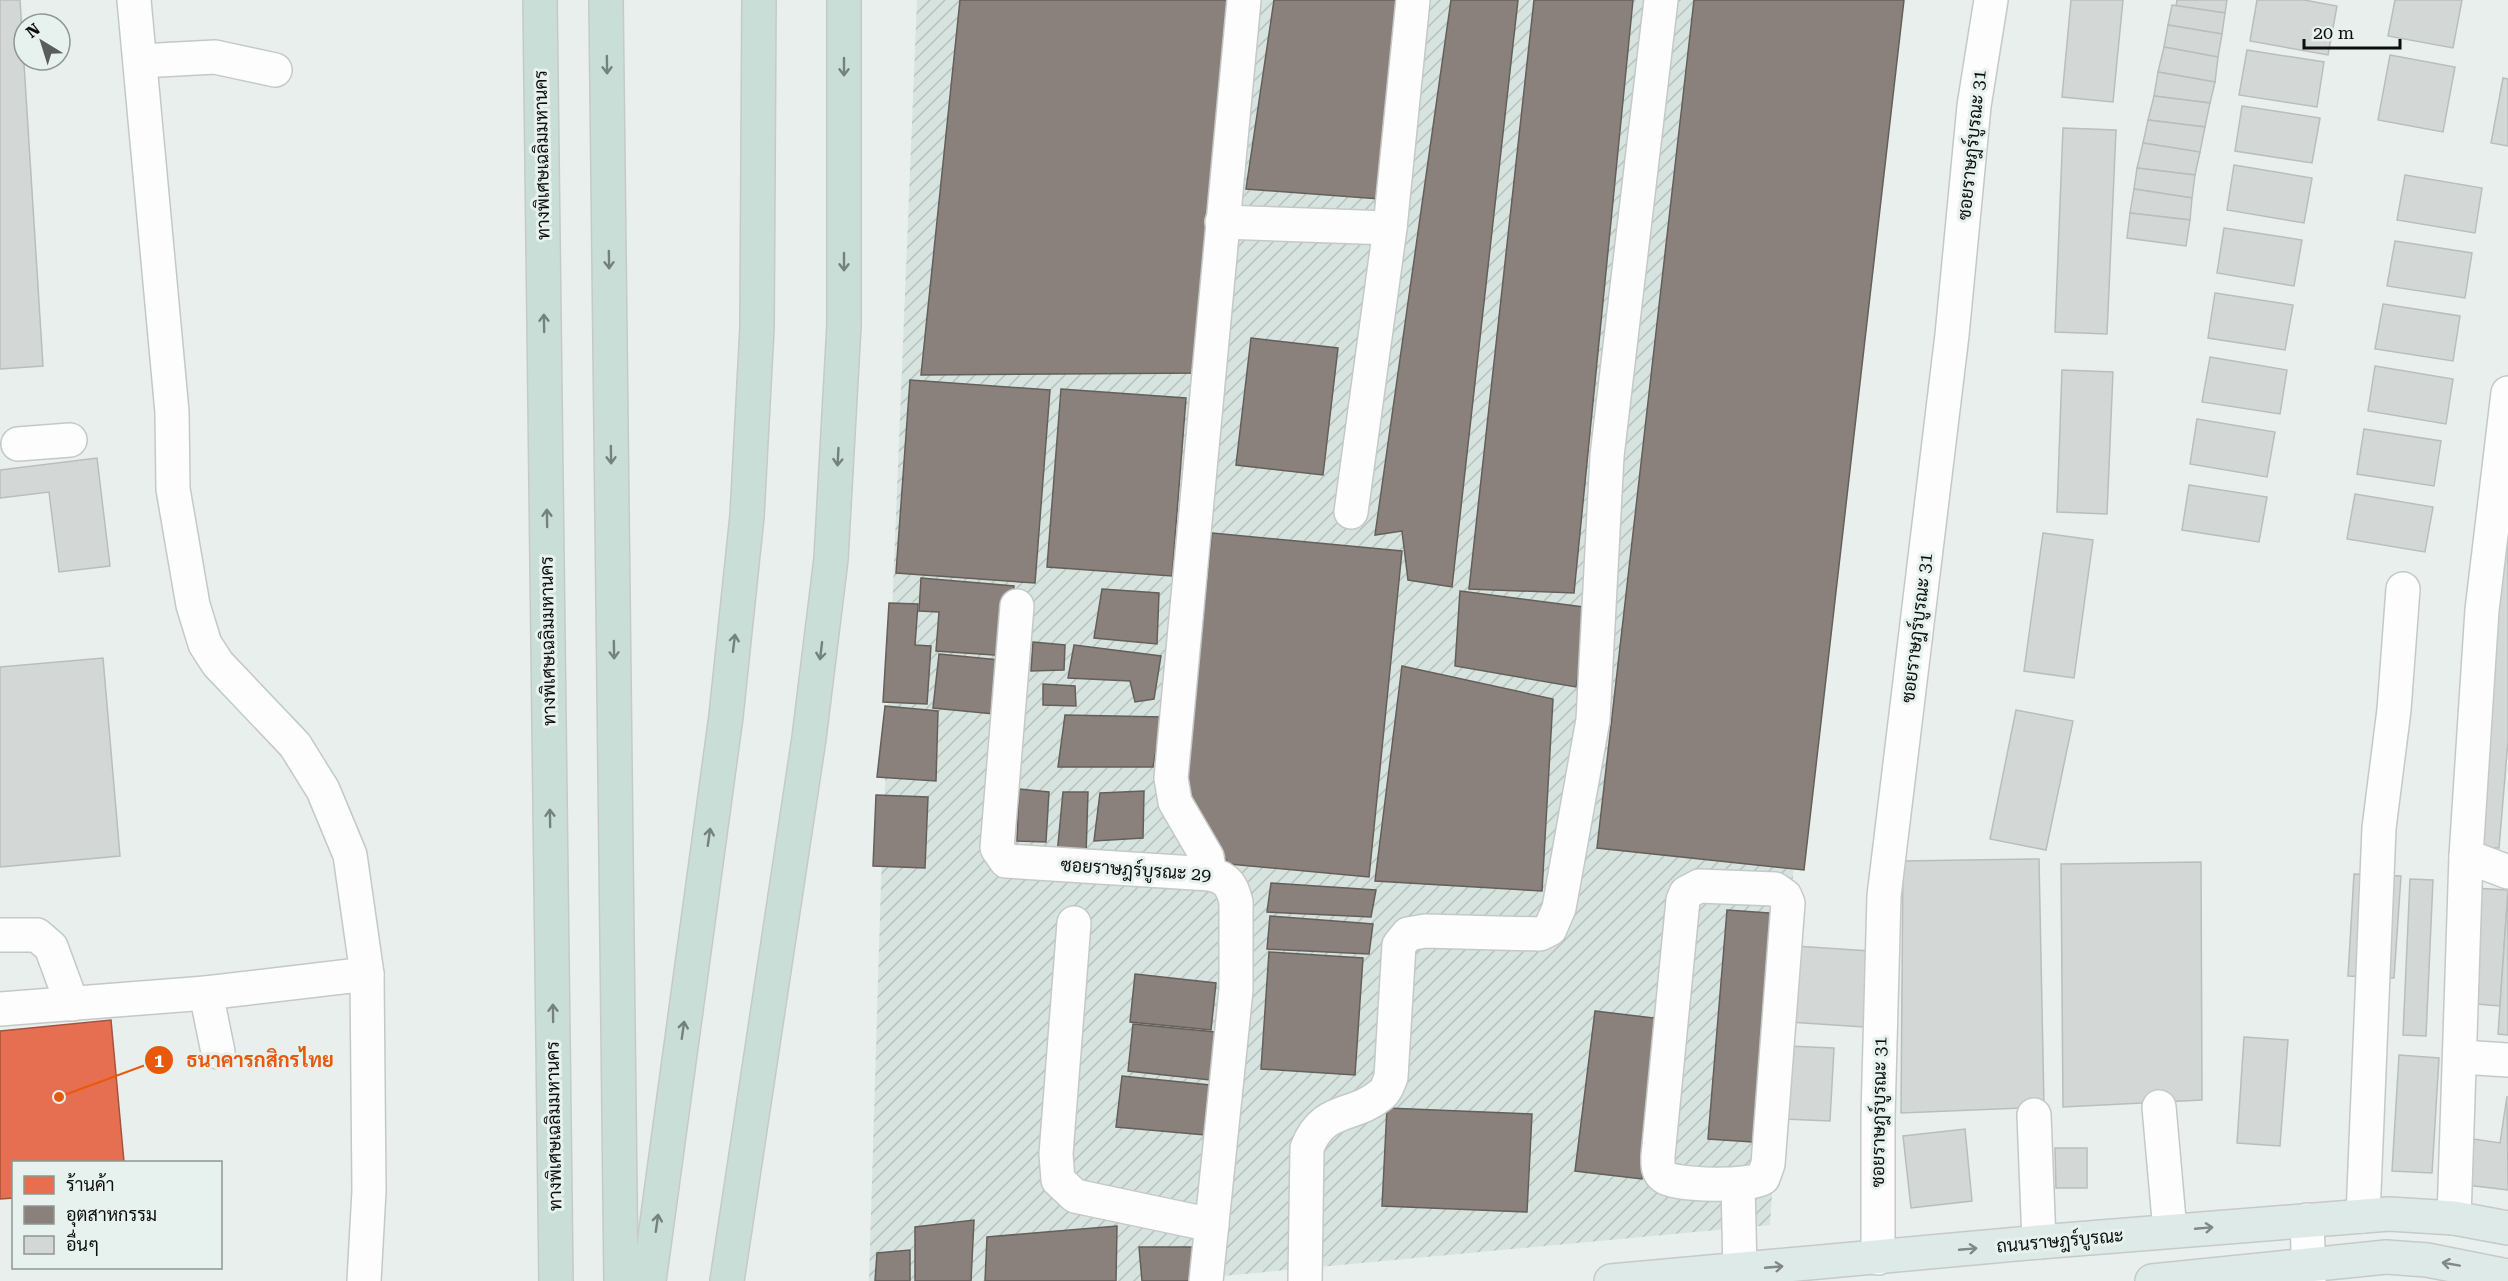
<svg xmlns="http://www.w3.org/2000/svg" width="2508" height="1281" font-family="'Roboto Serif',Sarabun,serif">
  <defs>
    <pattern id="industrial-furrows" width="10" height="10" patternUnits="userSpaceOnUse" patternTransform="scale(1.5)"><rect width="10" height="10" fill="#d7e3de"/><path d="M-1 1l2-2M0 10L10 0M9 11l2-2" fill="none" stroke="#b7c2bd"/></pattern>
  </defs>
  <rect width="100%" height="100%" fill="#e9efec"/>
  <path fill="url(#industrial-furrows)" d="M 917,0 L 1894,0 L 1793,875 L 1770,1225 L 1169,1281 L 869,1281 L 881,883 Z"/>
  <path fill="#e76f51" stroke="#a5523d" stroke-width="1.5" d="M 111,1020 L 124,1162 L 14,1162 L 14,1198 L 0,1199 L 0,1031 Z"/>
  <g fill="#8a817c" stroke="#645f5b" stroke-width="1.5">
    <path d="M 960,0 L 1244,0 L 1208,373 L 921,375 Z"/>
    <path d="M 1274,0 L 1402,0 L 1393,200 L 1246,189 Z"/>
    <path d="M 1451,0 L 1518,0 L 1452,587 L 1408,580 L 1402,531 L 1375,535 Z"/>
    <path d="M 1534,0 L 1633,0 L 1574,593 L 1469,589 Z"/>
    <path d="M 1694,0 L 1904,0 L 1804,870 L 1597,848 Z"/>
    <path d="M 1251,338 L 1338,348 L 1323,475 L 1236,465 Z"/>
    <path d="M 910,380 L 1050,390 L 1035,583 L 896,573 Z"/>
    <path d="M 1061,389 L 1186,398 L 1172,576 L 1047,567 Z"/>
    <path d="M 1212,533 L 1402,551 L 1369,877 L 1229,864 L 1184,801 Z"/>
    <path d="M 921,578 L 1014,586 L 1008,656 L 936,651 L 939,612 L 919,611 Z"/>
    <path d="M 1102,589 L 1159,593 L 1157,644 L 1094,638 Z"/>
    <path d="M 1460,591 L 1591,608 L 1576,687 L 1455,666 Z"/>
    <path d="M 889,603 L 918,604 L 915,645 L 931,646 L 927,704 L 883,702 Z"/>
    <path d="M 1033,642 L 1065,645 L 1064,670 L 1031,671 Z"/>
    <path d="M 1074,645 L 1161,656 L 1154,699 L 1135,702 L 1130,681 L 1068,678 Z"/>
    <path d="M 939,654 L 999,660 L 994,714 L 933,708 Z"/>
    <path d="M 1402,666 L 1553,699 L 1542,891 L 1375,881 Z"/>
    <path d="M 1043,684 L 1075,686 L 1076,706 L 1043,705 Z"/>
    <path d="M 885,706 L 938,711 L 936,781 L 877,777 Z"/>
    <path d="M 1065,715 L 1162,717 L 1153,767 L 1058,767 Z"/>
    <path d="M 1019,789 L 1049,792 L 1046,842 L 1017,841 Z"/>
    <path d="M 1144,791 L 1143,838 L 1094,841 L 1100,793 Z"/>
    <path d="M 1063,792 L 1088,792 L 1086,855 L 1057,855 Z"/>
    <path d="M 876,795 L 928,797 L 925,868 L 873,866 Z"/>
    <path d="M 1271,883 L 1376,890 L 1371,917 L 1267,912 Z"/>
    <path d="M 1727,910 L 1785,914 L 1767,1143 L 1708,1139 Z"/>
    <path d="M 1270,916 L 1373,924 L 1369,954 L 1267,949 Z"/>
    <path d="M 1269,952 L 1363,958 L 1355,1075 L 1261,1069 Z"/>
    <path d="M 1135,974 L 1216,983 L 1211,1030 L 1130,1022 Z"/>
    <path d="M 1595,1011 L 1662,1019 L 1642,1179 L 1575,1171 Z"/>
    <path d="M 1133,1024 L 1215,1032 L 1210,1080 L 1128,1071 Z"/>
    <path d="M 1122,1076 L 1210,1085 L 1205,1135 L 1116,1127 Z"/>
    <path d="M 1387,1108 L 1532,1114 L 1527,1212 L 1382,1206 Z"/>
    <path d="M 974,1220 L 971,1281 L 915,1281 L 915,1227 Z"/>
    <path d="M 1117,1226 L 1116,1281 L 985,1281 L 987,1237 Z"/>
    <path d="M 1139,1247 L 1192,1247 L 1193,1281 L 1142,1281 Z"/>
    <path d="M 910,1250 L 910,1281 L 875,1281 L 877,1253 Z"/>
  </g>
  <g fill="#d3d8d6" stroke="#b9bebc" stroke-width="1.5">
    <path d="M 0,0 L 20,0 L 43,366 L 0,369 Z"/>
    <path d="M 2071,0 L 2123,0 L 2113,102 L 2062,97 Z"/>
    <path d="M 2177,0 L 2227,0 L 2225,13 L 2176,6 Z"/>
    <path d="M 2257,0 L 2304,0 L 2337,6 L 2328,55 L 2250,41 Z"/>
    <path d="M 2395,0 L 2462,0 L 2453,48 L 2388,36 Z"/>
    <path d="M 2172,5 L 2225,13 L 2222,34 L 2168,25 Z"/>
    <path d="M 2168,25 L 2222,34 L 2218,57 L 2164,47 Z"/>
    <path d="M 2164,47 L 2218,57 L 2215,82 L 2158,72 Z"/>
    <path d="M 2247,50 L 2324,62 L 2317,107 L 2239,95 Z"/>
    <path d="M 2390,55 L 2455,67 L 2443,132 L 2378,120 Z"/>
    <path d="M 2158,72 L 2215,82 L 2210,103 L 2154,96 Z"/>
    <path d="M 2503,78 L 2508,79 L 2508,146 L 2491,143 Z"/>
    <path d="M 2154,96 L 2210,103 L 2205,127 L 2148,120 Z"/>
    <path d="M 2242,106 L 2320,118 L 2312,163 L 2235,151 Z"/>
    <path d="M 2148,120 L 2205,127 L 2200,152 L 2143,143 Z"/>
    <path d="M 2063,128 L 2116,130 L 2107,334 L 2055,332 Z"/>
    <path d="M 2143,143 L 2200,152 L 2195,175 L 2137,168 Z"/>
    <path d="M 2234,165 L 2312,178 L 2304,223 L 2227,210 Z"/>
    <path d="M 2137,168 L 2195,175 L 2192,198 L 2134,189 Z"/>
    <path d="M 2405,175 L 2482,188 L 2475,233 L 2397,220 Z"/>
    <path d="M 2134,189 L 2192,198 L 2190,220 L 2130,213 Z"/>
    <path d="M 2130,213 L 2190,220 L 2186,246 L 2127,238 Z"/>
    <path d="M 2224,228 L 2302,240 L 2294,286 L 2217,273 Z"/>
    <path d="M 2395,241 L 2472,253 L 2465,298 L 2387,286 Z"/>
    <path d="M 2215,293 L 2293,305 L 2285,350 L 2208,338 Z"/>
    <path d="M 2383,304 L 2460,316 L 2453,361 L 2375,349 Z"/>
    <path d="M 2210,357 L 2287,370 L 2280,414 L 2202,402 Z"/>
    <path d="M 2375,366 L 2453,379 L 2446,424 L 2368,411 Z"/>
    <path d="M 2062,370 L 2113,372 L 2107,514 L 2057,512 Z"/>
    <path d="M 2197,419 L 2275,432 L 2267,477 L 2190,464 Z"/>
    <path d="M 2364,429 L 2441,441 L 2434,486 L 2357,474 Z"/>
    <path d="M 97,458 L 110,566 L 59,572 L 49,492 L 0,498 L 0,470 Z"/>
    <path d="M 2189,485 L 2267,497 L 2259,542 L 2182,530 Z"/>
    <path d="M 2355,494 L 2433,507 L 2425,552 L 2347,539 Z"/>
    <path d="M 2043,533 L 2093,540 L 2074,678 L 2024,671 Z"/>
    <path d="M 2498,535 L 2508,536 L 2508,741 L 2499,848 L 2472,847 Z"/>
    <path d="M 103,658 L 120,856 L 0,867 L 0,667 Z"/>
    <path d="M 2016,710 L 2073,721 L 2046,850 L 1990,839 Z"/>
    <path d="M 2039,859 L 2044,1107 L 1901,1113 L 1903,861 Z"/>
    <path d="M 2201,862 L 2202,1100 L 2063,1107 L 2061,864 Z"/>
    <path d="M 2354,874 L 2401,876 L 2394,978 L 2348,976 Z"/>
    <path d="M 2410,879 L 2433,880 L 2426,1036 L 2403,1035 Z"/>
    <path d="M 2474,888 L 2508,890 L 2500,1006 L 2465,1003 Z"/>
    <path d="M 2508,890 L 2508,1035 L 2498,1034 Z"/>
    <path d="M 1795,946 L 1870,951 L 1864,1027 L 1789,1022 Z"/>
    <path d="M 2244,1037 L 2288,1040 L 2280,1146 L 2237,1143 Z"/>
    <path d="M 1787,1046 L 1834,1048 L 1830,1121 L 1784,1119 Z"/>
    <path d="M 2399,1055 L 2439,1058 L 2432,1173 L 2392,1171 Z"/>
    <path d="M 2507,1096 L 2508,1190 L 2467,1185 L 2474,1139 L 2500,1143 Z"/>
    <path d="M 1965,1129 L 1972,1201 L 1911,1208 L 1903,1136 Z"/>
    <path d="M 2055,1148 L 2087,1148 L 2087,1188 L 2056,1188 Z"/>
  </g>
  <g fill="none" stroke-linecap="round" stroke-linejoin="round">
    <g stroke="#c4c9c7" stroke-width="36">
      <g id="minor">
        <path d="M 134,0 L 172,412 L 173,489 L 193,605 L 205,644 L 218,664 L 295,745 L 323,790 L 350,855 L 367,974 L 369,1191 L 364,1281"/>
        <path d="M 140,61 L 215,57 L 275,70"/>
        <path d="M 1222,222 L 1390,228"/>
        <path d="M 18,444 L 70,440"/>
        <path d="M 1351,512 L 1390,228 L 1413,0"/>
        <path d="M 1017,606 L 997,848 L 1006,861 L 1210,874 C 1227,878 1232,885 1236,902 L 1236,990 L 1206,1281"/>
        <path d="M 2466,856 L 2508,872"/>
        <path d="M 1210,874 L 1207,857 L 1175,802 L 1171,778 L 1244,0"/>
        <path d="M 1699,886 L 1775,889 L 1785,896 L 1788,903 L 1768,1164 L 1763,1178 C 1750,1187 1677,1186 1664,1177 C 1657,1172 1658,1164 1658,1156 L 1683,900 L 1686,893 Z"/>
        <path d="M 1074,923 L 1056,1154 L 1058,1180 L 1075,1196 L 1212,1225"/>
        <path d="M 0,935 L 37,935 L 51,947 L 72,1004"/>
        <path d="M 206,993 L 218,1052"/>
        <path d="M 0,1009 L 206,993 L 367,974"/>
        <path d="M 2461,1057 L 2508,1060"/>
        <path d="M 2159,1107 L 2170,1231"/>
        <path d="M 2034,1115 L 2039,1242"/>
        <path d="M 1738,1185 L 1740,1270"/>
        <path d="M 2363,1216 L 2379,828 L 2394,710 L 2403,589"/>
        <path d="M 2454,1218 L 2466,856 L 2482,610 L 2508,393"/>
        <path d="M 2307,1220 L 2309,1281"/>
        <path d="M 1878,1258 L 1878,1116 L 1884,896 L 1952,335 L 1974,106 L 1991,0"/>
        <path d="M 1305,1281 L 1307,1148 C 1324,1105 1353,1119 1382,1094 C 1387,1090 1389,1082 1391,1077 L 1399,945 L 1408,934 L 1425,931 L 1540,934 L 1550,929 L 1559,908 L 1593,720 L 1607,456 L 1661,0"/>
      </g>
    </g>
    <g stroke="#c6c9c8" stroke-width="36">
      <g id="major">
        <path d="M 1611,1281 L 2039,1242 L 2389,1214 L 2454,1218 L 2508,1228"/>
        <path d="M 2152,1281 L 2386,1257 L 2427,1260 L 2508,1276"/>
      </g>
    </g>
    <g stroke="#c6c9c8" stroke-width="36">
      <g id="highway">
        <path d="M 540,0 L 556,1281"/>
        <path d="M 606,0 L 621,1281"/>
        <path d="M 649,1281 L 726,716 L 747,516 L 757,328 L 759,0"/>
        <path d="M 727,1281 L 809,738 L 831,559 L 844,325 L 844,0"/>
      </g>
    </g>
    <use href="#minor" stroke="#fcfdfc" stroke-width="33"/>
    <use href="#major" stroke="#deeae7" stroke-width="33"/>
    <use href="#highway" stroke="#caded8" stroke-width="33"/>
  </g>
  <defs><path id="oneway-shaft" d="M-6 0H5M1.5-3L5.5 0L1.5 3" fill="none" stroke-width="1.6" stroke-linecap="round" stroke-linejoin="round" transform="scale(1.5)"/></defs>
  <g stroke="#74817d">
    <use href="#oneway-shaft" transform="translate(607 65) rotate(89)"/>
    <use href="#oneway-shaft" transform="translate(844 67) rotate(90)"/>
    <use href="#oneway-shaft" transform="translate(609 260) rotate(89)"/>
    <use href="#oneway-shaft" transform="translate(844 262) rotate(90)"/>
    <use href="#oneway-shaft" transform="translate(544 323) rotate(-91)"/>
    <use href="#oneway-shaft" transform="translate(611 455) rotate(89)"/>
    <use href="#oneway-shaft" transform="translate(838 457) rotate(93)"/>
    <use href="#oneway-shaft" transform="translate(547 518) rotate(-91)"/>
    <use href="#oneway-shaft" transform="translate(734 643) rotate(-83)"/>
    <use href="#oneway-shaft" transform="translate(614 650) rotate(89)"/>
    <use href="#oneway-shaft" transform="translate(821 651) rotate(97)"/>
    <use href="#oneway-shaft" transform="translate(550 818) rotate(-91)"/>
    <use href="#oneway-shaft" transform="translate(709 837) rotate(-82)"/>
    <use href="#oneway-shaft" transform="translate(553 1013) rotate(-91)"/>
    <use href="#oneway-shaft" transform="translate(683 1030) rotate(-82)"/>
    <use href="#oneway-shaft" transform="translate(657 1223) rotate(-82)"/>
  </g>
  <g stroke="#808785">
    <use href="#oneway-shaft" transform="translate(2204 1228) rotate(-5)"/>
    <use href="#oneway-shaft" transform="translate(1968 1249) rotate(-5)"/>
    <use href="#oneway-shaft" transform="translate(2451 1264) rotate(-170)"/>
    <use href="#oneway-shaft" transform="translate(1774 1267) rotate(-5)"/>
  </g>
  <g text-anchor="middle" stroke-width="6" stroke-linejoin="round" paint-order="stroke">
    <g font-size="18" fill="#0c0f0e" stroke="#e7f1ed">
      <text transform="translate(1972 145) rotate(-84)" y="6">ซอยราษฎร์บูรณะ 31</text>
      <text transform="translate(542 155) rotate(-91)" y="6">ทางพิเศษเฉลิมมหานคร</text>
      <text transform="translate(1917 628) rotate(-83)" y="6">ซอยราษฎร์บูรณะ 31</text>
      <text transform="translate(548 641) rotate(-91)" y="6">ทางพิเศษเฉลิมมหานคร</text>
      <text transform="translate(1136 870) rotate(4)" y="6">ซอยราษฎร์บูรณะ 29</text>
      <text transform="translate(1879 1112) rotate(-89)" y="6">ซอยราษฎร์บูรณะ 31</text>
      <text transform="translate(554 1126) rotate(-91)" y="6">ทางพิเศษเฉลิมมหานคร</text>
      <text transform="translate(2060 1241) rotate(-5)" y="6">ถนนราษฎร์บูรณะ</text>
    </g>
  </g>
  <path fill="none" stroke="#e8590c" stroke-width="2" d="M59 1097L159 1060"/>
  <g fill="#e8590c" stroke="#e7f1ed" stroke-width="2">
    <circle cx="59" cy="1097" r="6"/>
    <circle cx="159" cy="1060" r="15"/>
  </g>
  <g font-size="18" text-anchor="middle" font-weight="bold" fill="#fff">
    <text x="159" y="1067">1</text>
  </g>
  <g font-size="20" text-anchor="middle" font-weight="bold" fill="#e8590c" stroke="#e7f1ed" stroke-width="6" stroke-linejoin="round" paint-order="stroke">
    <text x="260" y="1067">ธนาคารกสิกรไทย</text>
  </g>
  <rect x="12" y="1161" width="210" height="108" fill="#e7f1ed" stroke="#8f9794" stroke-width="1.5"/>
  <rect x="24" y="1176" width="30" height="18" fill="#e76f51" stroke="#8f9794" stroke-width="1.5"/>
  <text x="66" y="1191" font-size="18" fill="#0c0f0e">ร้านค้า</text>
  <rect x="24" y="1206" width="30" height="18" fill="#8a817c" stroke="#8f9794" stroke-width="1.5"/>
  <text x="66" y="1221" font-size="18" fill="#0c0f0e">อุตสาหกรรม</text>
  <rect x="24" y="1236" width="30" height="18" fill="#d3d8d6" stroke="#8f9794" stroke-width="1.5"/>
  <text x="66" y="1251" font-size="18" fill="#0c0f0e">อื่นๆ</text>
  <g transform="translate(42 42) rotate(322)"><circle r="28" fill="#e7f1ed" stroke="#8f9794" stroke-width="1.5"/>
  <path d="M0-4.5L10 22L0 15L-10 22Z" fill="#595d5c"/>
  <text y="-9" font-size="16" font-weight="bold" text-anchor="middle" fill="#0c0f0e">N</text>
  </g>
  <path d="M2304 39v9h96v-9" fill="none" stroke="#0c0f0e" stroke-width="3"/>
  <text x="2313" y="39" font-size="18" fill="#0c0f0e" stroke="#e7f1ed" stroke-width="4.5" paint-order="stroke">20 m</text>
</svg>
